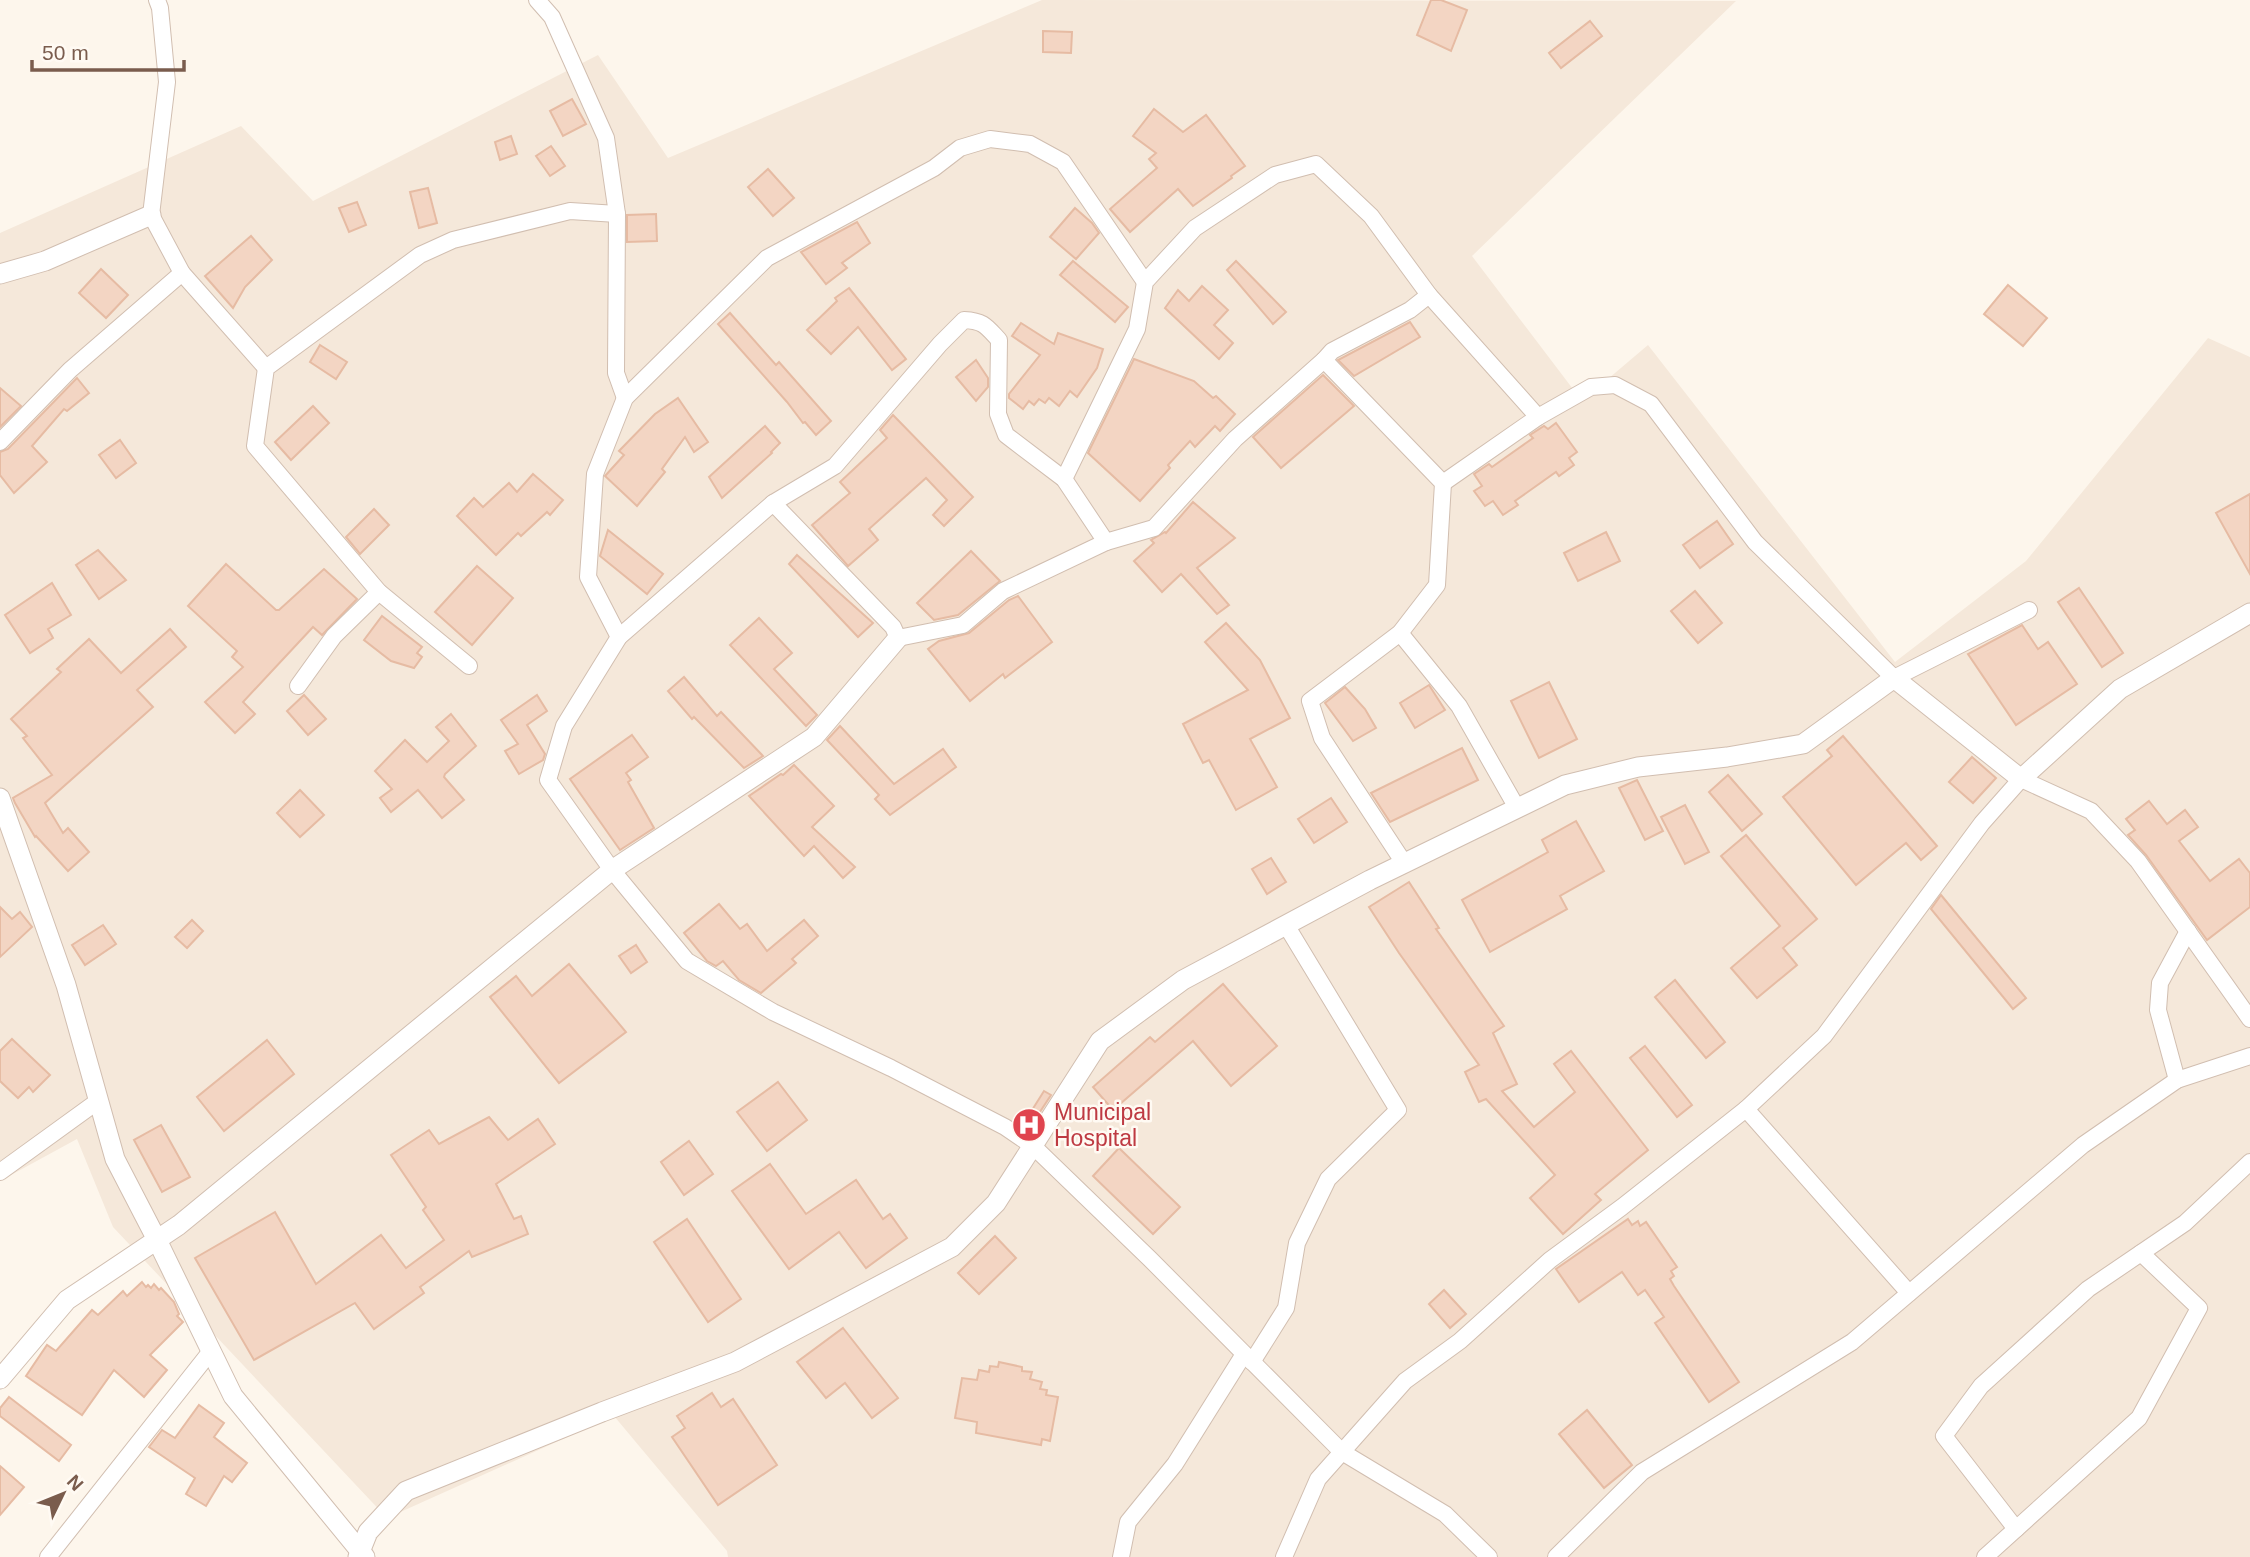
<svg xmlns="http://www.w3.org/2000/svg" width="2250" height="1557" font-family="Arial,sans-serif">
  <rect width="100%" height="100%" fill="#fdf6ec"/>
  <path fill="#f5e8da" d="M 1042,0 L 1736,1 L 1472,256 L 1582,401 L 1648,345 L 1895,662 L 2026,561 L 2208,338 L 2250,357 L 2250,1557 L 728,1557 L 727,1551 L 614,1416 L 387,1518 L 113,1227 L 77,1139 L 0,1181 L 0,233 L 241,126 L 313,201 L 598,55 L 668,158 Z"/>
  <g fill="#f3d5c3" stroke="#e6bba3" stroke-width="2">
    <path d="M 1431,0 L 1441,0 L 1467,10 L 1451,51 L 1417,35 Z"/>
    <path d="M 1590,21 L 1602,36 L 1561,68 L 1549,53 Z"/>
    <path d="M 1043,31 L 1072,32 L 1071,53 L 1043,52 Z"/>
    <path d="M 572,99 L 586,124 L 563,136 L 550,111 Z"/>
    <path d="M 1154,109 L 1183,132 L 1206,115 L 1245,166 L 1231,176 L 1232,178 L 1193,206 L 1178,189 L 1130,232 L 1110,209 L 1157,168 L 1149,159 L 1156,153 L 1133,136 Z"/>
    <path d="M 511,136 L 517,154 L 500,160 L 495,142 Z"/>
    <path d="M 551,146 L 565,166 L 550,176 L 536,156 Z"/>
    <path d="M 768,169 L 794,198 L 773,216 L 748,187 Z"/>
    <path d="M 428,188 L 437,223 L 419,228 L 410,192 Z"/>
    <path d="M 357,202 L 366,225 L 349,232 L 339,208 Z"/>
    <path d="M 1075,208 L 1092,223 L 1099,233 L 1076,259 L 1050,237 Z"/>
    <path d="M 656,214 L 657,241 L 627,242 L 627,215 Z"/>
    <path d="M 857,222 L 870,243 L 842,263 L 847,268 L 826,284 L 801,252 Z"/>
    <path d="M 251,236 L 272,260 L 245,287 L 233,308 L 205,276 Z"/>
    <path d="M 1073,261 L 1128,307 L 1115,322 L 1060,275 Z"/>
    <path d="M 1236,261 L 1286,312 L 1273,324 L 1227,270 Z"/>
    <path d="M 101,269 L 128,295 L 106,318 L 79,293 Z"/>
    <path d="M 2008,285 L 2047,318 L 2023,346 L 1984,314 Z"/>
    <path d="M 1202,286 L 1228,310 L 1214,325 L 1233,343 L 1219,359 L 1165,308 L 1178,290 L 1189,301 Z"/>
    <path d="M 849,288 L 906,359 L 892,370 L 858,327 L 831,354 L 807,330 L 837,301 L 835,298 Z"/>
    <path d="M 730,313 L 776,365 L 779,362 L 831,421 L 816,435 L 805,422 L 803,423 L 787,402 L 718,324 Z"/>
    <path d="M 1410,322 L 1420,337 L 1354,376 L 1338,360 Z"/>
    <path d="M 1021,323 L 1054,344 L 1058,333 L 1103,349 L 1097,368 L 1077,397 L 1070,391 L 1059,406 L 1049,398 L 1045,403 L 1039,399 L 1034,405 L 1029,401 L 1023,409 L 1009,398 L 1009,394 L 1040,355 L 1012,336 Z"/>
    <path d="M 320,345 L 347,362 L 336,379 L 310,362 Z"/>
    <path d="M 1134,359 L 1194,381 L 1213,398 L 1216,396 L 1235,414 L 1220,431 L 1215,426 L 1195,447 L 1190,441 L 1168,465 L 1170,468 L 1140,501 L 1088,453 Z"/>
    <path d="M 976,360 L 988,378 L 988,387 L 976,401 L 956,377 Z"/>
    <path d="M 1323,375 L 1354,406 L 1281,468 L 1253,437 Z"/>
    <path d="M 77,378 L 89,393 L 67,411 L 64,409 L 32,446 L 47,462 L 14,493 L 0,475 L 0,452 L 8,449 Z"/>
    <path d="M 0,388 L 21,406 L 0,427 Z"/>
    <path d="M 678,398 L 708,442 L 694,452 L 685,437 L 662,469 L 665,472 L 637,506 L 605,476 L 624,455 L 619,451 L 655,414 Z"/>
    <path d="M 313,406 L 329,423 L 291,460 L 275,442 Z"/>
    <path d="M 893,415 L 973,497 L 944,526 L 933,515 L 947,500 L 926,478 L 869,529 L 878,540 L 848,566 L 812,525 L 850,493 L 840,482 L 887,438 L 880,430 Z"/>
    <path d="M 1556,423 L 1577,452 L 1569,458 L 1574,465 L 1559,476 L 1556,472 L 1515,501 L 1518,505 L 1503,515 L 1493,501 L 1485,506 L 1474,491 L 1482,486 L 1474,474 L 1489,464 L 1492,467 L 1533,438 L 1530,435 L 1544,426 L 1548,429 Z"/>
    <path d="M 765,426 L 780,443 L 771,452 L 772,453 L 722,498 L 709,477 Z"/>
    <path d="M 120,440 L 136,463 L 116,478 L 99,455 Z"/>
    <path d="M 533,474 L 563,500 L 550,515 L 547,512 L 521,536 L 518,533 L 496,555 L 457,516 L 474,498 L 483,507 L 509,483 L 517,492 Z"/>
    <path d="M 2250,494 L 2250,574 L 2216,513 Z"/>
    <path d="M 1193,502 L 1235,538 L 1197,568 L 1229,605 L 1217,614 L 1181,574 L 1162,592 L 1134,561 L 1154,543 L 1151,540 L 1165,532 L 1166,533 Z"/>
    <path d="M 374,509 L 389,525 L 360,554 L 346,537 Z"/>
    <path d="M 1717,521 L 1733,544 L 1700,568 L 1683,545 Z"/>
    <path d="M 608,530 L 663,574 L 647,594 L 600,556 Z"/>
    <path d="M 1606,532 L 1620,561 L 1578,581 L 1564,553 Z"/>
    <path d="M 98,550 L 126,580 L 99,599 L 76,565 Z"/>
    <path d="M 971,551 L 1000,581 L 958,615 L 934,620 L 917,603 Z"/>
    <path d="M 797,555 L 873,623 L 858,637 L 789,564 Z"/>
    <path d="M 226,564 L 276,610 L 279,610 L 324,569 L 357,599 L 322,635 L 313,627 L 243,702 L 255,714 L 235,733 L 205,702 L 243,667 L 232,657 L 237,651 L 188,606 Z"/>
    <path d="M 477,566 L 513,598 L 472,645 L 435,612 Z"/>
    <path d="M 52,583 L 71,615 L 48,629 L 53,638 L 30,653 L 5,615 Z"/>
    <path d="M 2079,588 L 2123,653 L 2102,667 L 2058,602 Z"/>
    <path d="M 1695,591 L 1722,623 L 1698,643 L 1671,611 Z"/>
    <path d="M 1018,596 L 1052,642 L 1005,678 L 1003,674 L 970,701 L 928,649 L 939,641 L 969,633 L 1009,600 Z"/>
    <path d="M 382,616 L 422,647 L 417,653 L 422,657 L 414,668 L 391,661 L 364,640 Z"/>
    <path d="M 759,618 L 792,653 L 774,669 L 817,715 L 806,726 L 730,645 Z"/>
    <path d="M 1226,623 L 1260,660 L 1290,718 L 1250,739 L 1277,787 L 1236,810 L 1209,760 L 1203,763 L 1183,724 L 1248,690 L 1205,642 Z"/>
    <path d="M 2022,625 L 2038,649 L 2048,642 L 2077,684 L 2016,725 L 1968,654 Z"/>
    <path d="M 170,629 L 186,647 L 137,690 L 153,707 L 45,803 L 63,833 L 68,828 L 89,852 L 68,871 L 36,836 L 35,837 L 15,803 L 13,798 L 52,775 L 23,738 L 27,736 L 11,719 L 61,672 L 57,669 L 89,639 L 121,673 Z"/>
    <path d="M 684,677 L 717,716 L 721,712 L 763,756 L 744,768 L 694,717 L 692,719 L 668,691 Z"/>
    <path d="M 1549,682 L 1577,739 L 1539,758 L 1511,701 Z"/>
    <path d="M 1429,685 L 1445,710 L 1415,728 L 1400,703 Z"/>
    <path d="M 1345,687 L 1365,709 L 1376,728 L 1353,741 L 1325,703 Z"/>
    <path d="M 304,695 L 326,719 L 308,735 L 287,711 Z"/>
    <path d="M 537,695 L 547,711 L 527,725 L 545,754 L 543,760 L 519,774 L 505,751 L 518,744 L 501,720 Z"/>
    <path d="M 451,714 L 476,746 L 445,774 L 444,777 L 464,800 L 442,818 L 418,790 L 391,812 L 380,798 L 392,789 L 375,771 L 405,740 L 427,762 L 449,741 L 436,727 Z"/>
    <path d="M 840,726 L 894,784 L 943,749 L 956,767 L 890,815 L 875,799 L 879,795 L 827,740 Z"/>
    <path d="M 632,735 L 648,757 L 626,773 L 631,780 L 628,782 L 654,828 L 620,850 L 570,779 Z"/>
    <path d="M 1843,736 L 1937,846 L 1921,860 L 1906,843 L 1856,885 L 1783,797 L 1832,756 L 1827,750 Z"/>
    <path d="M 1462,748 L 1478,780 L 1390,822 L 1371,793 Z"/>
    <path d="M 1972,757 L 1996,778 L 1973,803 L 1949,782 Z"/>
    <path d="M 794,765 L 834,806 L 812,827 L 855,867 L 843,878 L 814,846 L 804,856 L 749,796 L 781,774 L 783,775 Z"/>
    <path d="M 1728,775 L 1762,814 L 1742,831 L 1709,792 Z"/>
    <path d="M 1637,780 L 1663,831 L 1645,840 L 1619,788 Z"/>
    <path d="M 300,790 L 324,815 L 300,837 L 277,813 Z"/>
    <path d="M 1331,798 L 1347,822 L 1314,843 L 1298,819 Z"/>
    <path d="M 2149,801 L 2167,824 L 2185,810 L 2198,827 L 2179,841 L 2210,881 L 2239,859 L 2250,873 L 2250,907 L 2207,940 L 2146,855 L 2128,835 L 2135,830 L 2126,819 Z"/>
    <path d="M 1685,805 L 1709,852 L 1685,864 L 1661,817 Z"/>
    <path d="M 1576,821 L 1604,871 L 1560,896 L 1567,909 L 1490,952 L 1462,900 L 1548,852 L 1542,840 Z"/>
    <path d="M 1746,835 L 1817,919 L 1783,948 L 1797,965 L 1757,998 L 1731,968 L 1780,926 L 1721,856 Z"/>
    <path d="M 1271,858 L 1286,882 L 1267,894 L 1252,869 Z"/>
    <path d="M 1409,882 L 1439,928 L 1436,929 L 1504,1026 L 1493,1033 L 1517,1084 L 1502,1091 L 1534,1127 L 1575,1092 L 1554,1064 L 1571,1051 L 1648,1150 L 1595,1194 L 1601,1200 L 1563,1234 L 1530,1198 L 1555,1175 L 1486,1099 L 1479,1102 L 1465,1072 L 1479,1065 L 1399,953 L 1369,907 Z"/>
    <path d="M 1941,895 L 2026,998 L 2013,1009 L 1931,909 Z"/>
    <path d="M 719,904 L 740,929 L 747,924 L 767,951 L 804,920 L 818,936 L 792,959 L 796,963 L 761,993 L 739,980 L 723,961 L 716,966 L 707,961 L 684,933 Z"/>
    <path d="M 0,907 L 12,919 L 20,912 L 32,927 L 0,957 Z"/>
    <path d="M 192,920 L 203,931 L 187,948 L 175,937 Z"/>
    <path d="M 103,925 L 116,944 L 85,965 L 72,945 Z"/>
    <path d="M 636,945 L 647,962 L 631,973 L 619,956 Z"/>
    <path d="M 569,964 L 626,1032 L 559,1083 L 490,997 L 516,976 L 532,996 Z"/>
    <path d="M 1675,980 L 1725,1042 L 1706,1058 L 1655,997 Z"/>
    <path d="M 1223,984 L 1277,1046 L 1231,1086 L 1193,1041 L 1113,1110 L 1093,1087 L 1150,1037 L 1155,1042 Z"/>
    <path d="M 12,1039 L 50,1075 L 33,1092 L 29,1087 L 18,1098 L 0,1081 L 0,1051 Z"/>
    <path d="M 267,1040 L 294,1074 L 224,1131 L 197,1097 Z"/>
    <path d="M 1645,1046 L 1692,1105 L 1677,1117 L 1630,1058 Z"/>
    <path d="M 778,1082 L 807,1120 L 767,1151 L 737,1112 Z"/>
    <path d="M 1044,1091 L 1051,1095 L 1028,1130 L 1022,1126 Z"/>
    <path d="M 489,1117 L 508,1140 L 538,1119 L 555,1144 L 496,1184 L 514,1219 L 521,1216 L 528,1234 L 472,1257 L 469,1251 L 420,1287 L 424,1293 L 374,1329 L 355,1303 L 254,1360 L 195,1258 L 275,1212 L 316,1284 L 381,1235 L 406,1268 L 444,1240 L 423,1210 L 426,1207 L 391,1155 L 429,1130 L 439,1144 Z"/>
    <path d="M 161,1125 L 190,1177 L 162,1192 L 134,1140 Z"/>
    <path d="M 689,1141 L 713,1174 L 684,1195 L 661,1162 Z"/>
    <path d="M 1119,1148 L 1180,1207 L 1153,1234 L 1093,1176 Z"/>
    <path d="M 770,1164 L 806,1214 L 856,1180 L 883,1219 L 890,1214 L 907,1238 L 866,1268 L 839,1232 L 789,1269 L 732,1191 Z"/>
    <path d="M 687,1219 L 741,1299 L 708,1322 L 654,1242 Z"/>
    <path d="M 1628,1219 L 1632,1225 L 1638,1221 L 1640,1226 L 1646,1222 L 1677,1267 L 1671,1271 L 1674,1276 L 1670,1279 L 1674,1286 L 1739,1382 L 1709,1402 L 1655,1323 L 1664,1317 L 1645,1290 L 1638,1295 L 1622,1272 L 1579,1302 L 1556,1269 Z"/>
    <path d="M 995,1236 L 1016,1258 L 979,1294 L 958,1273 Z"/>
    <path d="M 142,1282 L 146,1287 L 148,1285 L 151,1288 L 154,1284 L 159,1290 L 161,1288 L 174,1302 L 179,1314 L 177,1316 L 183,1322 L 150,1355 L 167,1370 L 144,1397 L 114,1370 L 82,1415 L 26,1376 L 47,1345 L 56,1351 L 92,1310 L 98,1315 L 123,1291 L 127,1296 Z"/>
    <path d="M 1444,1290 L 1466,1314 L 1450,1328 L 1429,1304 Z"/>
    <path d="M 843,1328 L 898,1398 L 872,1418 L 845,1383 L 826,1398 L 797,1362 Z"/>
    <path d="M 999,1362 L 1022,1367 L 1022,1371 L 1032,1372 L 1030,1379 L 1042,1382 L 1040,1389 L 1047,1390 L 1046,1395 L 1058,1397 L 1050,1441 L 1042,1439 L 1041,1445 L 976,1433 L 977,1422 L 955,1418 L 962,1378 L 977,1380 L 979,1370 L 989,1372 L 990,1366 L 998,1367 Z"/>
    <path d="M 712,1393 L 721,1407 L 733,1399 L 777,1465 L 718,1505 L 672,1437 L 685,1428 L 677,1416 Z"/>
    <path d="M 9,1397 L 71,1445 L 59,1461 L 0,1416 L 0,1408 Z"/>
    <path d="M 199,1405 L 224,1423 L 214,1437 L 247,1463 L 232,1482 L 224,1476 L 206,1506 L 186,1494 L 195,1478 L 149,1447 L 162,1430 L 175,1438 Z"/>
    <path d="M 1587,1410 L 1632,1465 L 1604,1488 L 1559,1434 Z"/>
    <path d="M 0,1466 L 24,1487 L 0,1515 Z"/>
  </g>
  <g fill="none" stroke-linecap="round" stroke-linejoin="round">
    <g stroke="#d1beb0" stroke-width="18">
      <g id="minor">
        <path d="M 157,0 L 160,8 L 167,82 L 151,215 L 182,273 L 266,368"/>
        <path d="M 537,0 L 552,17 L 606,138 L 617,214 L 616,373 L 625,398"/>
        <path d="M 1429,295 L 1410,310 L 1332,351 L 1324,360 L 1235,439 L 1154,528 L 1106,542 L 1003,591 L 963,625 L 898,638 L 893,627 L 773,503 L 619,637 L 564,726 L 548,780 L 612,870 L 687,961 L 773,1012 L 891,1068 L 1005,1127 L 1033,1146 L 1150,1259 L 1342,1452 L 1445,1514 L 1489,1557"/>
        <path d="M 1324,360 L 1443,483 L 1437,585 L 1400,633 L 1310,701 L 1322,738 L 1404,863"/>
        <path d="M 0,442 L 70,370 L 182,273"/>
        <path d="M 1064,479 L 1137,329 L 1145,282 L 1195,228 L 1275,175 L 1316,164 L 1371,216 L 1429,295 L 1538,417"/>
        <path d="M 1443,483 L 1538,417 L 1591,387 L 1615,385 L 1651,404 L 1755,542 L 1894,678 L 2029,610"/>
        <path d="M 773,503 L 835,466 L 940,344 L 964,320 C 984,321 986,326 999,340 L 998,414 L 1006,435 L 1064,479 L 1106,542"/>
        <path d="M 1400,633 L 1459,706 L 1517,808"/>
        <path d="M 619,637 L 588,577 L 595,474 L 625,398 L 767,258 L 934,168 L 960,148 L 990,139 L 1030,144 L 1063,162 L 1145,282"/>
        <path d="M 469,666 L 379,592 L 255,446 L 266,368 L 420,255 L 453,240 L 570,211 L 617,214"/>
        <path d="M 298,686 L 334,636 L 379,592"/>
        <path d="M 2177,1080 L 2158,1010 L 2160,983 L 2188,931"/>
        <path d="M 1746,1109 L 1909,1293"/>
        <path d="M 0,1172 L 98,1101"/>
        <path d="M 1252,1362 L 1286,1308 L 1297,1243 L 1328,1179 L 1398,1110 L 1286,925"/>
        <path d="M 2016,1529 L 1944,1436 L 1981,1386 L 2088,1289 L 2185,1223 L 2250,1162"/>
        <path d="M 48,1557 L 211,1351"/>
        <path d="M 1121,1557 L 1128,1522 L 1175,1464 L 1244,1354"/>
        <path d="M 1284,1557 L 1318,1479 L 1405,1381 L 1460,1341 L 1550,1260 L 1622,1207 L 1746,1109 L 1824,1036 L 1982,823 L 2021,779 L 2091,811 L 2138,861 L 2250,1019"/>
        <path d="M 1556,1557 L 1642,1472 L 1852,1342 L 2083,1145 L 2177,1080 L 2250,1056"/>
        <path d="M 1985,1557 L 2139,1418 L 2199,1308 L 2141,1253"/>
      </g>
    </g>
    <g stroke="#d1beb0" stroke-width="21">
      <g id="tertiary">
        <path d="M 0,274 L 45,261 L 151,215"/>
        <path d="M 0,798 L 66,985 L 115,1159 L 157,1240 L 233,1396 L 365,1557"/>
        <path d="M 0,1379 L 67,1300 L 179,1225 L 612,870 L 814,737 L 898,638"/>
        <path d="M 358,1557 L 368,1532 L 406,1491 L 602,1412 L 735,1362 L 952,1247 L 996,1203 L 1100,1041 L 1183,980 L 1370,880 L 1565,785 L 1638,767 L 1727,757 L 1803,744 L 1894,678 L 2021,779 L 2120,689 L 2250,613"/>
      </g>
    </g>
    <use href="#minor" stroke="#fff" stroke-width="16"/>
    <use href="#tertiary" stroke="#fff" stroke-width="19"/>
  </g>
  <defs>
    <g id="hospital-disc" transform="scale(1.75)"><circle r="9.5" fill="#e0444e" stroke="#fffaf3"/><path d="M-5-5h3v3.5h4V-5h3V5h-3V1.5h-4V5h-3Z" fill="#fff"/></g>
  </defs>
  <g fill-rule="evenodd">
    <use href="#hospital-disc" x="1029" y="1125"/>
  </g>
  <g text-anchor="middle" stroke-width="5" stroke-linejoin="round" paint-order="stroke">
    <g font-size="23" fill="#be3a42" stroke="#fffaf3" text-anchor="start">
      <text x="1054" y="1120">Municipal<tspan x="1054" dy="26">Hospital</tspan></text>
    </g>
  </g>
  <g transform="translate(63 1494) rotate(47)" stroke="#fffaf3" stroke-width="5" paint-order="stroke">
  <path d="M0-5L12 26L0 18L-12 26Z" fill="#7a5c4d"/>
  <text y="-10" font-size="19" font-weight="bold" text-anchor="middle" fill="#7a5c4d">N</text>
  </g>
  <path d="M32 60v10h152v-10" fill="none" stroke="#7a5c4d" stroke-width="3.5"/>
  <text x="42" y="60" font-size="21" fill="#7a5c4d" stroke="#fffaf3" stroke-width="5" paint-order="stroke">50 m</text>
</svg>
